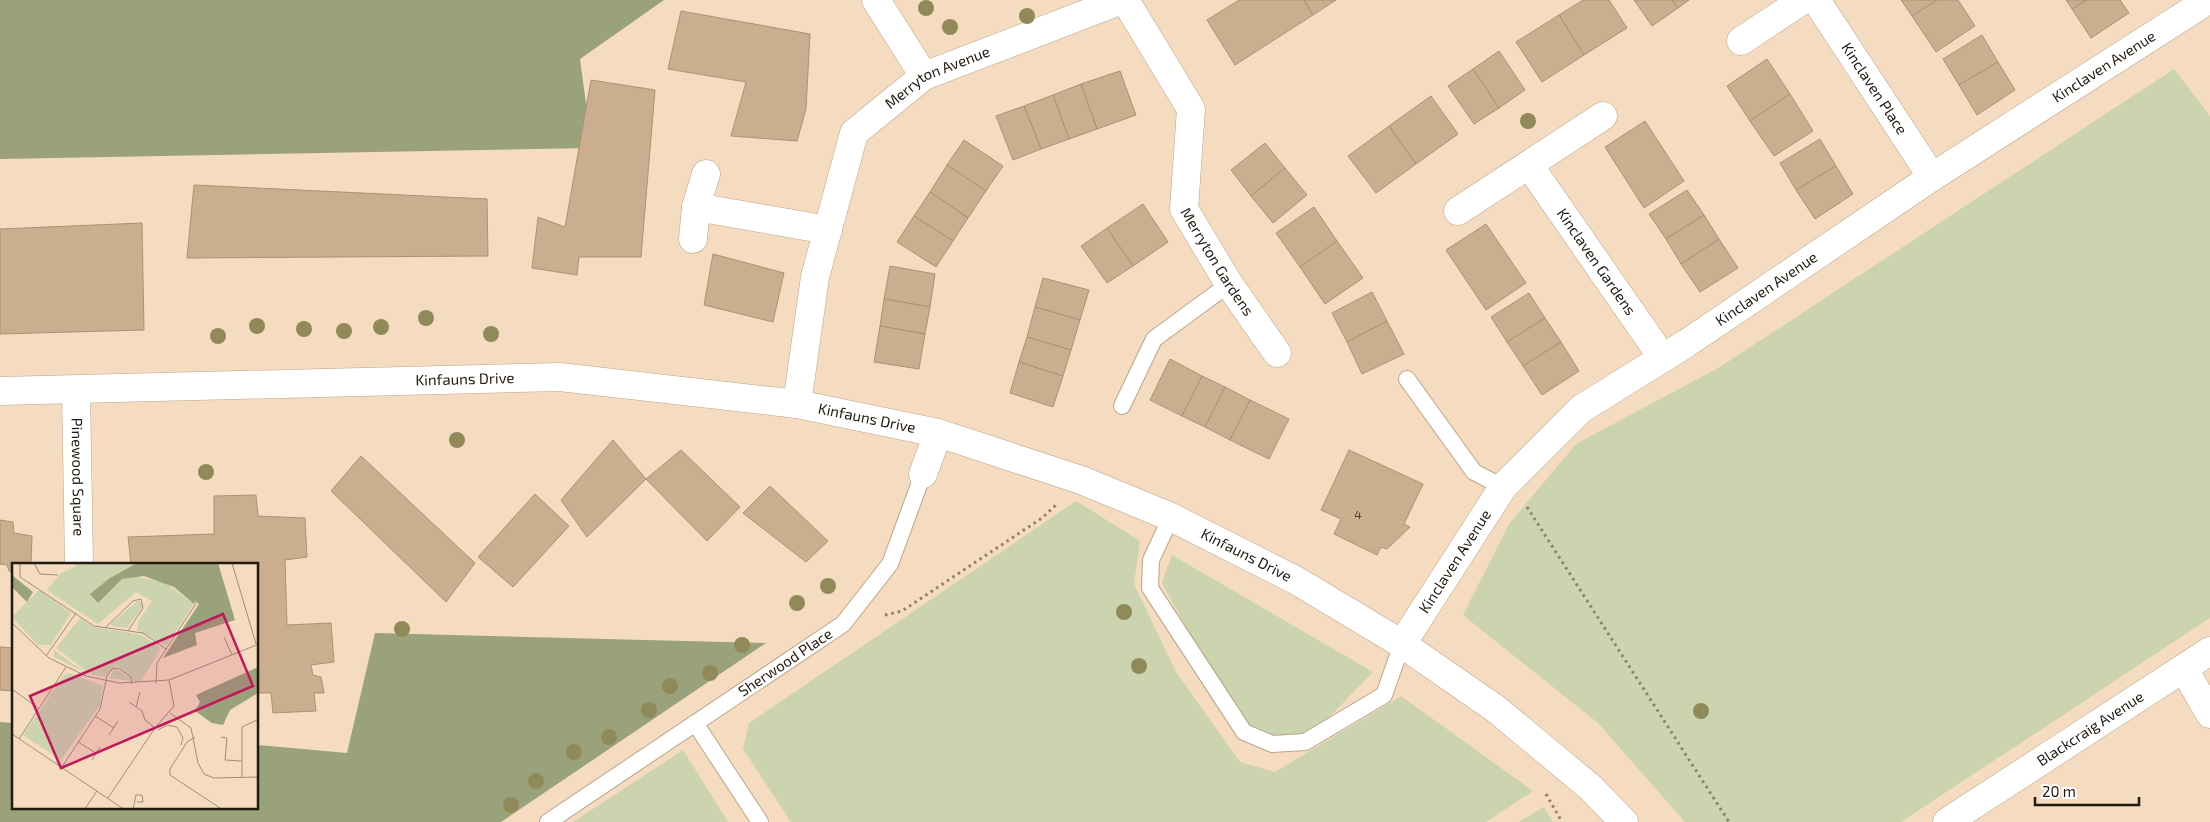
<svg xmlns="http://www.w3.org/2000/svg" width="2210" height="822" font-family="'Exo 2',sans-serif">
  <rect width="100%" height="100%" fill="#f5dcc0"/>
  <g fill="#cbd3af">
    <path d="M 2174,69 L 2210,116 L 2210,618 L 1901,822 L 1685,822 L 1598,723 L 1463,615 L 1509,524 L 1576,444 L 1720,367 Z"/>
    <path d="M 1076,501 L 1140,541 L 1134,584 L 1176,672 L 1240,762 L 1275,772 L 1401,696 L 1533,791 L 1486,822 L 791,822 L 743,749 L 749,723 Z"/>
    <path d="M 1172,555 L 1373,672 L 1305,742 L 1272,744 L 1240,727 L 1162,583 Z"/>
    <path d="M 683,750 L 728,822 L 573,822 Z"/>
    <path d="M 1544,807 L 1553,822 L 1519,822 Z"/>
  </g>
  <g fill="#9aa27c">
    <path d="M 0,0 L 664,0 L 580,59 L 592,148 L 0,159 Z"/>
    <path d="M 375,633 L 766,643 L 501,822 L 0,822 L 0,722 L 14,723 L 14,808 L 258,808 L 258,745 L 347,753 Z"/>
  </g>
  <g fill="#cbae8e" stroke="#a99277">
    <path d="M 1239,0 L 1304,0 L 1313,15 L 1235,65 L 1207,20 Z"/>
    <path d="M 1304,0 L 1336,0 L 1313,15 Z"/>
    <path d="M 1583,0 L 1609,0 L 1627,28 L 1584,55 L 1559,15 Z"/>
    <path d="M 1634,0 L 1672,0 L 1678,8 L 1652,26 Z"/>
    <path d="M 1672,0 L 1689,0 L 1678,8 Z"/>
    <path d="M 1901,0 L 1937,0 L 1912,16 Z"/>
    <path d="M 1937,0 L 1958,0 L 1975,26 L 1936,52 L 1912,16 Z"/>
    <path d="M 2066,0 L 2087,0 L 2072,9 Z"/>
    <path d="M 2087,0 L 2120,0 L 2129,13 L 2091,38 L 2072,9 Z"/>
    <path d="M 681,11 L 810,34 L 806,109 L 797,141 L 731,136 L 746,82 L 668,69 Z"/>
    <path d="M 1559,15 L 1584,55 L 1542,82 L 1516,42 Z"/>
    <path d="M 1982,35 L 1998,62 L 1959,85 L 1943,59 Z"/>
    <path d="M 1499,51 L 1525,90 L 1499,108 L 1473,69 Z"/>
    <path d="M 1767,59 L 1790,94 L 1750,121 L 1727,86 Z"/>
    <path d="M 1998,62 L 2015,90 L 1977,115 L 1959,85 Z"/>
    <path d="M 1473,69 L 1499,108 L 1474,124 L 1448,86 Z"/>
    <path d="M 1120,71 L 1136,115 L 1097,129 L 1081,84 Z"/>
    <path d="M 591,80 L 655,90 L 641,257 L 579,257 L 577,275 L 532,268 L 538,217 L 565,227 Z"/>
    <path d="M 1081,84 L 1097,129 L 1069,139 L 1053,95 Z"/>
    <path d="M 1790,94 L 1813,131 L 1774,156 L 1750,121 Z"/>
    <path d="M 1053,95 L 1069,139 L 1041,149 L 1024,106 Z"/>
    <path d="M 1431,96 L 1458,134 L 1416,164 L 1389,126 Z"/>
    <path d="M 1024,106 L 1041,149 L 1013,160 L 996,116 Z"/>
    <path d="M 1645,121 L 1684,181 L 1644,208 L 1605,147 Z"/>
    <path d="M 1389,126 L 1416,164 L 1376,193 L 1348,156 Z"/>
    <path d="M 1820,139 L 1836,166 L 1796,190 L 1780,163 Z"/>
    <path d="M 964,140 L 1003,166 L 986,191 L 947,165 Z"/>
    <path d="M 1265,143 L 1285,168 L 1251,196 L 1231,170 Z"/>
    <path d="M 947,165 L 986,191 L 968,218 L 930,192 Z"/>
    <path d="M 1836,166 L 1853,194 L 1815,219 L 1796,190 Z"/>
    <path d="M 1285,168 L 1307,195 L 1273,223 L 1251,196 Z"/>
    <path d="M 194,185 L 487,199 L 488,256 L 187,258 Z"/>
    <path d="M 1687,190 L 1704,215 L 1666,239 L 1649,214 Z"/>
    <path d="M 930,192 L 968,218 L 953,241 L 914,216 Z"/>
    <path d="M 1143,204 L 1168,242 L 1133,266 L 1107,228 Z"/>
    <path d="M 1314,207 L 1337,241 L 1300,267 L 1276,233 Z"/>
    <path d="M 1704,215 L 1719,239 L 1681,264 L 1666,239 Z"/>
    <path d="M 914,216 L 953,241 L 936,267 L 897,242 Z"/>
    <path d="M 142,223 L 144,330 L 0,334 L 0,229 Z"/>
    <path d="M 1486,224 L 1526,283 L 1486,310 L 1446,250 Z"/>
    <path d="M 1107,228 L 1133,266 L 1107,283 L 1081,246 Z"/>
    <path d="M 1719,239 L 1738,268 L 1700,292 L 1681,264 Z"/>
    <path d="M 1337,241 L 1363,278 L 1325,304 L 1300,267 Z"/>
    <path d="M 713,254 L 784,273 L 773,322 L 704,305 Z"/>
    <path d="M 890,266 L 935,274 L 930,307 L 884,299 Z"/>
    <path d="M 1043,278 L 1089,290 L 1080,320 L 1035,307 Z"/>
    <path d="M 1372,292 L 1387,321 L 1347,342 L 1332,313 Z"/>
    <path d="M 1529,293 L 1545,318 L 1507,342 L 1491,317 Z"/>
    <path d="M 884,299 L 930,307 L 925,334 L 880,326 Z"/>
    <path d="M 1035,307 L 1080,320 L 1071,350 L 1027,337 Z"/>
    <path d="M 1545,318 L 1561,342 L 1523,366 L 1507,342 Z"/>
    <path d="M 1387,321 L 1404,354 L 1362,374 L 1347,342 Z"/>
    <path d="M 880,326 L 925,334 L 919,369 L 874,362 Z"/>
    <path d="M 1027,337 L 1071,350 L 1063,376 L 1019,362 Z"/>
    <path d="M 1561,342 L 1579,371 L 1542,395 L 1523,366 Z"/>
    <path d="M 1170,359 L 1202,376 L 1182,416 L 1150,400 Z"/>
    <path d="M 1019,362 L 1063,376 L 1053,407 L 1010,393 Z"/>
    <path d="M 1202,376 L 1225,387 L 1205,427 L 1182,416 Z"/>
    <path d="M 1225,387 L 1250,400 L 1230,440 L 1205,427 Z"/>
    <path d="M 1250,400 L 1289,419 L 1269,459 L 1230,440 Z"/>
    <path d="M 613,440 L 646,479 L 587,537 L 561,500 Z"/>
    <path d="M 681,450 L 740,507 L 707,541 L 646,479 Z"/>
    <path d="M 1349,450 L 1423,484 L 1404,524 L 1410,527 L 1387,549 L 1381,547 L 1377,555 L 1334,534 L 1341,519 L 1321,510 Z"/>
    <path d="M 361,456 L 475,563 L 446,602 L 331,491 Z"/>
    <path d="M 770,486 L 828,541 L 806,562 L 743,513 Z"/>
    <path d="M 535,494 L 569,526 L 513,587 L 478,557 Z"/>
    <path d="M 256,495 L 258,516 L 305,518 L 307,557 L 285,560 L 287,625 L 331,623 L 334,662 L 311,665 L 313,675 L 321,677 L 324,693 L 314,693 L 316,711 L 273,713 L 271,693 L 258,693 L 258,564 L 131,564 L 128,537 L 214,534 L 214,496 Z"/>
    <path d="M 0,520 L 13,522 L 14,533 L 32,536 L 31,564 L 14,564 L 14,572 L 9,571 L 7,565 L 0,564 Z"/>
    <path d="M 0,647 L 14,648 L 14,691 L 0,690 Z"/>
  </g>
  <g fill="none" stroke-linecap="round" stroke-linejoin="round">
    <g stroke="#bba489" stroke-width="18">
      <g id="lane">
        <path d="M 1407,379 L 1474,472 L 1503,487"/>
        <path d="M 1122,406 L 1154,339 L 1229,284"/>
        <path d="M 1171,517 L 1151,560 L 1150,588 L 1244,732 L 1272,744 L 1305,742 L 1384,695 L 1402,644"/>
        <path d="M 695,723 L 760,822"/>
        <path id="s1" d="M 548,822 L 843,624 L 890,564 L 923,474"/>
      </g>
    </g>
    <g stroke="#bba489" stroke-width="29">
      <g id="street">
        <path d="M 876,0 L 924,76"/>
        <path id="s2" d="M 1125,0 L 1191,109 L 1184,209 L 1229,284 L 1277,353"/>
        <path id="s3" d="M 1816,0 L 1932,177"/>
        <path d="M 1741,41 L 1803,0"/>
        <path id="s4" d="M 1529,165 L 1662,357"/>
        <path d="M 696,207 L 828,230"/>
        <path d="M 1458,211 L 1603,116"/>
        <path d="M 693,239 L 696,207 L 706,174"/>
        <path id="s5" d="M 76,391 L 79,564"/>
        <path id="s6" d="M 797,404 L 815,277 L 854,133 L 924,76 L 1122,0"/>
        <path d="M 923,474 L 938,433"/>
        <path id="s7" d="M 1402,644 L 1503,487 L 1581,409 L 1687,343 L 1932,177 L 2199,6"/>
        <path d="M 2184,669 L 2210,714"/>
        <path id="s8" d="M 1947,822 L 2210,651"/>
      </g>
    </g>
    <g stroke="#bba489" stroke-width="29">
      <g id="secondary">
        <path id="s9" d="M 0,391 L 560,377 L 797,404 L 938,433 L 1081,480 L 1171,517 L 1297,581 L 1402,644 L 1496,709 L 1591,788 L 1624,822"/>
      </g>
    </g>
    <g stroke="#917f6c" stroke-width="3" stroke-dasharray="2.5 4" stroke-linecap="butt">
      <path d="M 1527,507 L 1729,822"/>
      <path d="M 885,615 L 902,611 L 1042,518 L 1056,505"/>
      <path d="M 1546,794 L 1562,822"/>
    </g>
    <use href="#lane" stroke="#fff" stroke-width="16"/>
    <use href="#street" stroke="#fff" stroke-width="28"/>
    <use href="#secondary" stroke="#fff" stroke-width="28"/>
  </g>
  <g fill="#908a58">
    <circle cx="926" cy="8" r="8"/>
    <circle cx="1027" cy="16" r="8"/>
    <circle cx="950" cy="27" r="8"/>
    <circle cx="1528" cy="121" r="8"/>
    <circle cx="426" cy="318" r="8"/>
    <circle cx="257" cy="326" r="8"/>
    <circle cx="381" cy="327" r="8"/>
    <circle cx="304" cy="329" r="8"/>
    <circle cx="344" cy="331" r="8"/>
    <circle cx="491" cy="334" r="8"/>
    <circle cx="218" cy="336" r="8"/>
    <circle cx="457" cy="440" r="8"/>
    <circle cx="206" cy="472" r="8"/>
    <circle cx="828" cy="586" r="8"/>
    <circle cx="797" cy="603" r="8"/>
    <circle cx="1124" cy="612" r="8"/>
    <circle cx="402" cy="629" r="8"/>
    <circle cx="742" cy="645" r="8"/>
    <circle cx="1139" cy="666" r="8"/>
    <circle cx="710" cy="673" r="8"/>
    <circle cx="670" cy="686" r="8"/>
    <circle cx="649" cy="710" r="8"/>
    <circle cx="1701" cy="711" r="8"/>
    <circle cx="609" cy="737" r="8"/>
    <circle cx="574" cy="752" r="8"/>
    <circle cx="536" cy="781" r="8"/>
    <circle cx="511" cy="805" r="8"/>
  </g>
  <g text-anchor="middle" stroke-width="4" stroke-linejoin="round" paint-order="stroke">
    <g font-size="12" fill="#4c3e2f">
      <text x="1358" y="519">4</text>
    </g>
    <g font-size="15" fill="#22190f" stroke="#fff">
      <text dy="5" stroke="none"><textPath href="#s7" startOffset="922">Kinclaven Avenue</textPath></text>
      <text dy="5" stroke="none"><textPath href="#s6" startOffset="379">Merryton Avenue</textPath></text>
      <text dy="5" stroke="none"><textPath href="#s3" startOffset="106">Kinclaven Place</textPath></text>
      <text dy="5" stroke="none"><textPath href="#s2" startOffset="290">Merryton Gardens</textPath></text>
      <text dy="5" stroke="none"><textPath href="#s4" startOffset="118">Kinclaven Gardens</textPath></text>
      <text dy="5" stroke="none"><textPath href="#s7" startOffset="518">Kinclaven Avenue</textPath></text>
      <text dy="5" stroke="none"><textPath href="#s9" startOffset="465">Kinfauns Drive</textPath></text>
      <text dy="5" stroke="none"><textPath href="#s9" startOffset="870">Kinfauns Drive</textPath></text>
      <text dy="5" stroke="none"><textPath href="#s5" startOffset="86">Pinewood Square</textPath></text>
      <text dy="5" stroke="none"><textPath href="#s9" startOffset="1275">Kinfauns Drive</textPath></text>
      <text dy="5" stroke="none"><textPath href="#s7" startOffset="98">Kinclaven Avenue</textPath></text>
      <text dy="5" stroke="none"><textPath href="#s1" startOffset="286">Sherwood Place</textPath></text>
      <text dy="5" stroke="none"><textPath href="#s8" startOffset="171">Blackcraig Avenue</textPath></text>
    </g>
  </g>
  <g transform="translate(12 563)">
    <rect width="246" height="246" fill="#f5dcc0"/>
    <path d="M 65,0 L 125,0 L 98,15 L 86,39 L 110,16 L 119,13 L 152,19 L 182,41 L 154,83 L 125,67 L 126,59 L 140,38 L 124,29 L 86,61 L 35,27 L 49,10 L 63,4 ZM 27,27 L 59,50 L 39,82 L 26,82 L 0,54 ZM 127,37 L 131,43 L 115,65 L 100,63 L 98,61 ZM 68,55 L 82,64 L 130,72 L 149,85 L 129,119 L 122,118 L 105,102 L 93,114 L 78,111 L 83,103 L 77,110 L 44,85 ZM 42,87 L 72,109 L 42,94 ZM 103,105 L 118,115 L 119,118 L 97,115 ZM 57,110 L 91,123 L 88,142 L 49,197 L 11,172 L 52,112 Z" fill="#cbd3af"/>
    <path d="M 125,0 L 206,0 L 223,57 L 183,70 L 185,82 L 151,95 L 187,41 L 184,38 L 182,41 L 162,24 L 132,13 L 110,16 L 86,40 L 78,31 L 98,15 ZM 0,12 L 21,29 L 15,39 L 0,24 ZM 246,104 L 246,130 L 218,147 L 211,162 L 200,160 L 183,148 L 188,139 L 184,132 Z" fill="#9aa27c"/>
    <path fill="none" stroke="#a18e79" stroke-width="1" d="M 8,0 L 8,14 L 82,63 L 131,70 L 154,86M 22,0 L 28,11 L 46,12M 220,0 L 244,81M 0,60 L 37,95 L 74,113 L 107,120 L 157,117 L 247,81M 93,65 L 121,38 L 129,36 L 131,45 L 116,68M 212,74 L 220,92M 34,93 L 64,50M 144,120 L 145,100 L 185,39M 0,126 L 26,145M 117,139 L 130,148 L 133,157 L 143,165M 124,144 L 128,129M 158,150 L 179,165 L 186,200 L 192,211 L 202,215 L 247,214M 83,153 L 102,165M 146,167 L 155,162 L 165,164 L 171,175 L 169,182M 0,171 L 113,247M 97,172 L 106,158M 183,174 L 175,179 L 158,206 L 158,212 L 211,247M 209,174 L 215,175 L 213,197 L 230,198M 7,176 L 54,104M 66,179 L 84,190M 80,197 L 88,184M 50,204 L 88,146 L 95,113 L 100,106 L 106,105 L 119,114 L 120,121M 230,214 L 230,164 L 247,156M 96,235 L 143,165 L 162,143 L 157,117M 72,247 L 85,228M 121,247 L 124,232 L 130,232 L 131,239 L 125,239"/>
    <path fill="#c2185b" fill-opacity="0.15" stroke="#c2185b" stroke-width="2.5" d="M 211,51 L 241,123 L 49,205 L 18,133 Z"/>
    <rect width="246" height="246" fill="none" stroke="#22190f" stroke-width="2.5"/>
  </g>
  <path d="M2035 797v8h104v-8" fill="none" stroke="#22190f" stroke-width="2.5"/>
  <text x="2042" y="797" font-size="15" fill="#22190f" stroke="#ffffff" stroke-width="4" paint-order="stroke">20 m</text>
</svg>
